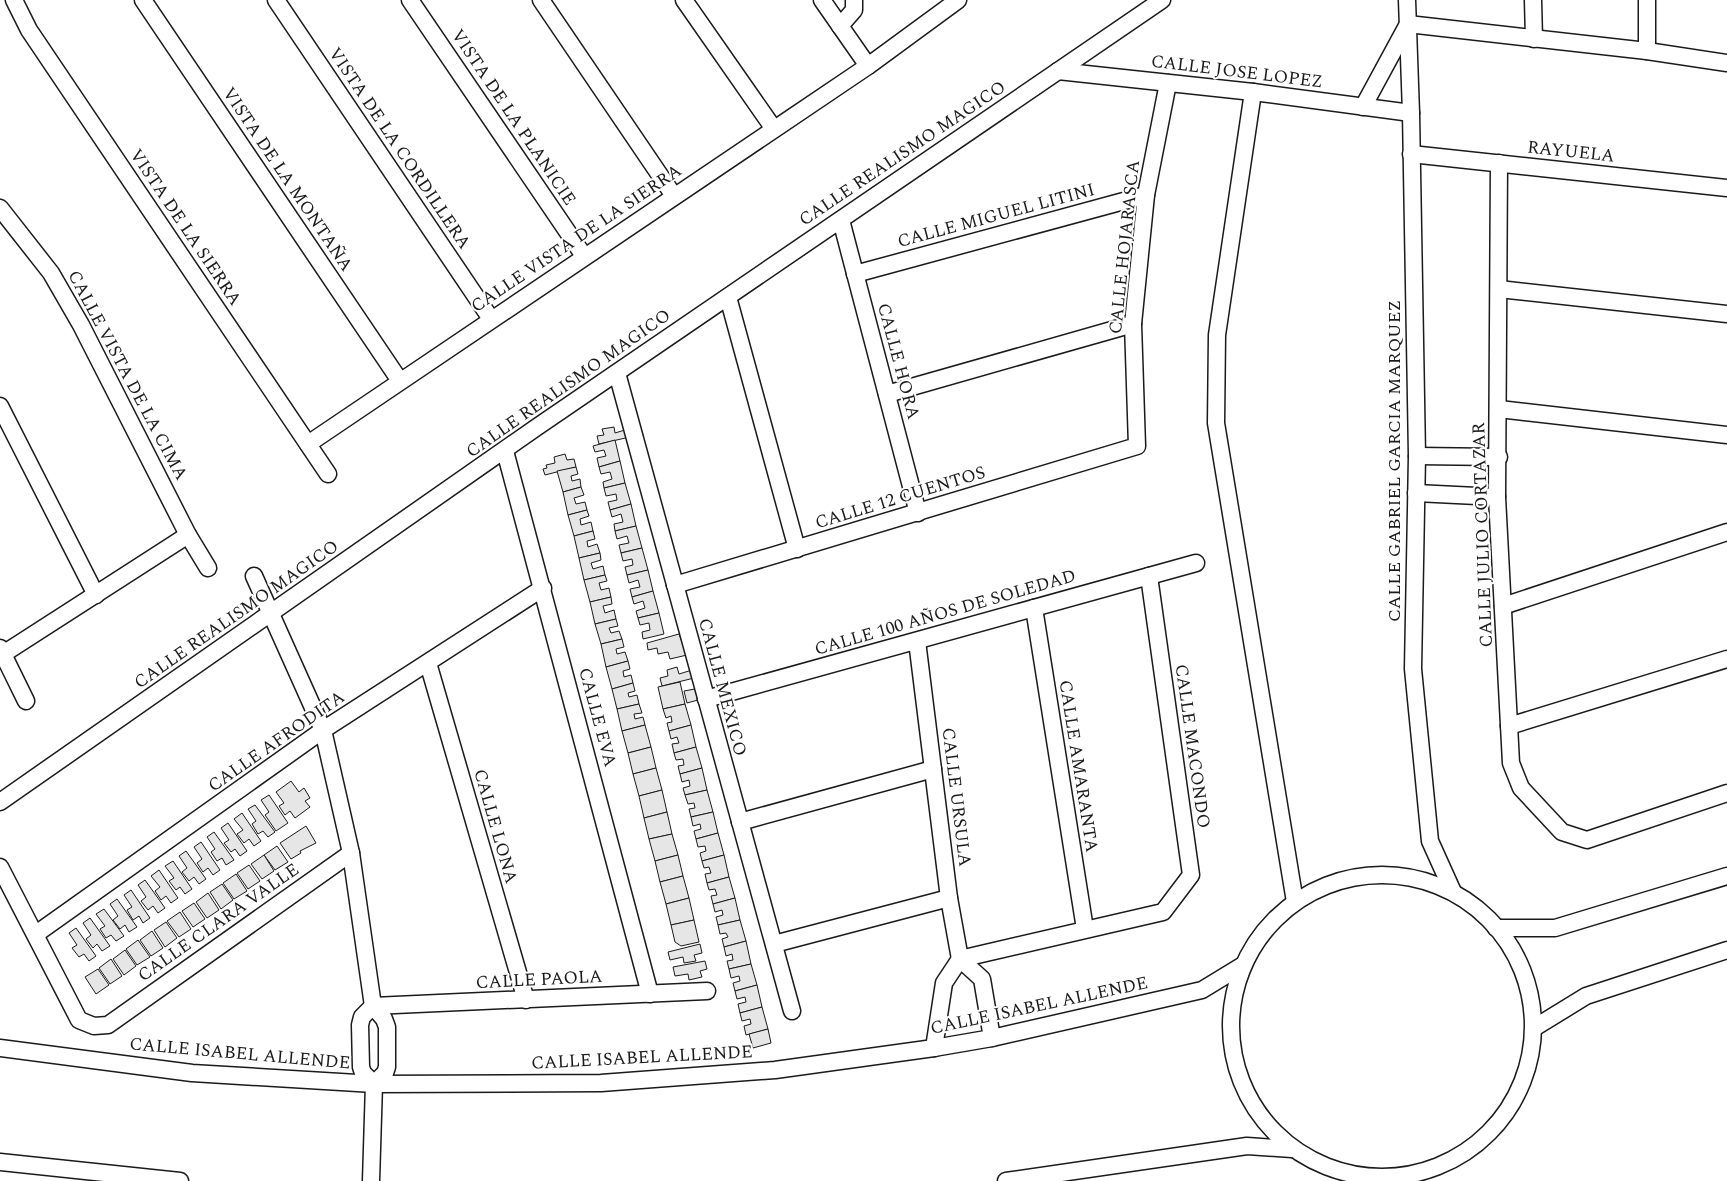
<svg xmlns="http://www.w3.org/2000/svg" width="1727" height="1181" font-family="Spectral,serif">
  <rect width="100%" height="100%" fill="#fff"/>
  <g fill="#e6e6e6" stroke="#1a1a1a">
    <path d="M 614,427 L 615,433 L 628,429 L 630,437 L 599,444 L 597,436 L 604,435 L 602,429 Z"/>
    <path d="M 615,440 L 620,461 L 599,467 L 597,458 L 606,456 L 604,450 L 595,452 L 593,446 Z"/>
    <path d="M 565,454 L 567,460 L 574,459 L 576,467 L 545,475 L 543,469 L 547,468 L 546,465 L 555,463 L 554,457 Z"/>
    <path d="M 620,461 L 625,483 L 604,488 L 603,482 L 612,479 L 610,472 L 601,474 L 599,467 Z"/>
    <path d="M 576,467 L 578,474 L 571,476 L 572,481 L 580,479 L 581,487 L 563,492 L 557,471 Z"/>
    <path d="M 625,483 L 631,504 L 610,510 L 608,502 L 617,500 L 616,494 L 606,496 L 604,488 Z"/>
    <path d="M 581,487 L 584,495 L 574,498 L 576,504 L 585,502 L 587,510 L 568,515 L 563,492 Z"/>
    <path d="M 631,504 L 636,526 L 615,531 L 614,524 L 623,522 L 621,514 L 612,517 L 610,510 Z"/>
    <path d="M 587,510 L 589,516 L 580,519 L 581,525 L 591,522 L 593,531 L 574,536 L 568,515 Z"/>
    <path d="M 636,526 L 642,548 L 621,553 L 619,545 L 629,543 L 627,536 L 617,539 L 615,531 Z"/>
    <path d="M 593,531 L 595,539 L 587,541 L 588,547 L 597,544 L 600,553 L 579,558 L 574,536 Z"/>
    <path d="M 642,548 L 648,570 L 627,575 L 625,567 L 633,565 L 632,559 L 623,561 L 621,553 Z"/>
    <path d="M 600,553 L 601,560 L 591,563 L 593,569 L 603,566 L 605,575 L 584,580 L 579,558 Z"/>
    <path d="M 648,570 L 653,591 L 632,597 L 630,589 L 640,587 L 638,580 L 629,583 L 627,575 Z"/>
    <path d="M 605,575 L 607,581 L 599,583 L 601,590 L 609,588 L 611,597 L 590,602 L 584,580 Z"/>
    <path d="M 653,591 L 659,613 L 638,618 L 636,611 L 645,608 L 643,601 L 634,604 L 632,597 Z"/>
    <path d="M 611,597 L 612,604 L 603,606 L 605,613 L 614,610 L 616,619 L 595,624 L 590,602 Z"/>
    <path d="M 659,613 L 664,634 L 643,639 L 642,632 L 650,630 L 649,623 L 640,625 L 638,618 Z"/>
    <path d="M 616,619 L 618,626 L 609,628 L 611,633 L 619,631 L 622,639 L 601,644 L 595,624 Z"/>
    <path d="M 679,634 L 687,655 L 670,659 L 668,652 L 658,654 L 657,648 L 648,650 L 647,643 Z"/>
    <path d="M 622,639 L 624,647 L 616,649 L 617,654 L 625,652 L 628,661 L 606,667 L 601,644 Z"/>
    <path d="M 628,661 L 630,669 L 623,671 L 624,677 L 631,675 L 633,683 L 612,689 L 606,667 Z"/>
    <path d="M 677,667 L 679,674 L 692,670 L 694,678 L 662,686 L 660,678 L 668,676 L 667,670 Z"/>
    <path d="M 680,682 L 685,704 L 663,709 L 658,687 Z"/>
    <path d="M 633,683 L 635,691 L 628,693 L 629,697 L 637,695 L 639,704 L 617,709 L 612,689 Z"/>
    <path d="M 695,689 L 698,700 L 687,703 L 684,691 Z"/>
    <path d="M 639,704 L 642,713 L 634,714 L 635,719 L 643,717 L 645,725 L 622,731 L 617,709 Z"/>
    <path d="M 685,704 L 691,725 L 669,731 L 667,723 L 672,722 L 671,716 L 666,718 L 663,709 Z"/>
    <path d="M 645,725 L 651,747 L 628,753 L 622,731 Z"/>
    <path d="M 691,725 L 696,747 L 674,753 L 672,744 L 679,743 L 677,737 L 671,739 L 669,731 Z"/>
    <path d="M 651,747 L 656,768 L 633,774 L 628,753 Z"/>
    <path d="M 696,747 L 702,768 L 680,774 L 678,766 L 684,765 L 683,759 L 676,760 L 674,753 Z"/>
    <path d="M 656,768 L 662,790 L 639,796 L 633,774 Z"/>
    <path d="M 702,768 L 707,790 L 685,795 L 683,788 L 690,786 L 689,780 L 682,782 L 680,774 Z"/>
    <path d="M 291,781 L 299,792 L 304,788 L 310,798 L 305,801 L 310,807 L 295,818 L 290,811 L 285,815 L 279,806 L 284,803 L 276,792 Z"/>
    <path d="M 662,790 L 667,812 L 644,818 L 639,796 Z"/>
    <path d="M 707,790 L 713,812 L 691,817 L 689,809 L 695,808 L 694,803 L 688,804 L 685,795 Z"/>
    <path d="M 269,795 L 288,823 L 276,831 L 265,815 L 269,812 L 261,800 Z"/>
    <path d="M 255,805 L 275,832 L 268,837 L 263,831 L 258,834 L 252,824 L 256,821 L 248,809 Z"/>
    <path d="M 667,812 L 672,834 L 649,839 L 644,818 Z"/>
    <path d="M 713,812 L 718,833 L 696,839 L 694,831 L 701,829 L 700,824 L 693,826 L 691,817 Z"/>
    <path d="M 242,813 L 261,841 L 254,846 L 249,839 L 244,843 L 237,834 L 243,830 L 234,819 Z"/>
    <path d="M 228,823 L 247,851 L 240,856 L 235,849 L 231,852 L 224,843 L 229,840 L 221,828 Z"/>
    <path d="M 306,826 L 316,843 L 300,851 L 301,853 L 291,859 L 280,843 Z"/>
    <path d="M 214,832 L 234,860 L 226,865 L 222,858 L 217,861 L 211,852 L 215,849 L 207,837 Z"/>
    <path d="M 718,833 L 724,855 L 702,861 L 700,853 L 706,851 L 705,846 L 698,847 L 696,839 Z"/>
    <path d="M 672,834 L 678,855 L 655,861 L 649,839 Z"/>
    <path d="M 201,842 L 220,870 L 213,875 L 208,868 L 203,872 L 197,863 L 202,859 L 194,847 Z"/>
    <path d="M 277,846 L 288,862 L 275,870 L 264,855 Z"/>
    <path d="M 186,851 L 206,879 L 199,884 L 194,877 L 189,881 L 182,872 L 187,868 L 179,856 Z"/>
    <path d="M 264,855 L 274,871 L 262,879 L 251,864 Z"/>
    <path d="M 678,855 L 683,876 L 660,882 L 655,861 Z"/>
    <path d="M 724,855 L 729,877 L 707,883 L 705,874 L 711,873 L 709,867 L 704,868 L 702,861 Z"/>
    <path d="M 173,861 L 192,889 L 185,894 L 180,887 L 176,890 L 169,881 L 174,878 L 165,866 Z"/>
    <path d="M 249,865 L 260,881 L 248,889 L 237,873 Z"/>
    <path d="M 159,870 L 178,898 L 171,903 L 166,896 L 161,900 L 155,891 L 160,887 L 151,876 Z"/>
    <path d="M 236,874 L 247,891 L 234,899 L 223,883 Z"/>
    <path d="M 683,876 L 689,898 L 666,904 L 660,882 Z"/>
    <path d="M 729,877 L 735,898 L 713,904 L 711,896 L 717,895 L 715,889 L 709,890 L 707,883 Z"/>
    <path d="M 145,880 L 165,908 L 158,913 L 153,906 L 148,910 L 141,901 L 146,897 L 138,885 Z"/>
    <path d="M 222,884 L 233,900 L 221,909 L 210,892 Z"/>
    <path d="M 131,890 L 150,918 L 143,923 L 139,916 L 133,920 L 127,910 L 132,907 L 124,895 Z"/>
    <path d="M 208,893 L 219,910 L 207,918 L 196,902 Z"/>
    <path d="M 689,898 L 694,920 L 671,925 L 666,904 Z"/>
    <path d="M 735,898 L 740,920 L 718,925 L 716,917 L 723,915 L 722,910 L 715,912 L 713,904 Z"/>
    <path d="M 117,899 L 137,927 L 129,932 L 125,925 L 120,929 L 113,920 L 118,916 L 110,904 Z"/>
    <path d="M 194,903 L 205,919 L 193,927 L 182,911 Z"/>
    <path d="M 104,909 L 124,936 L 116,941 L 111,935 L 106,938 L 100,929 L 105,926 L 96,914 Z"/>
    <path d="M 180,912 L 191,929 L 179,937 L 167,921 Z"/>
    <path d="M 90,918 L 110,946 L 102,951 L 97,944 L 93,948 L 86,939 L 91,935 L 83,923 Z"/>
    <path d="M 694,920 L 699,942 L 681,946 L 675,942 L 671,925 Z"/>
    <path d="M 740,920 L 746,941 L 724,947 L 722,939 L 728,937 L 726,933 L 720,934 L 718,925 Z"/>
    <path d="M 166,922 L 177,938 L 165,947 L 154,930 Z"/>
    <path d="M 76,928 L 96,956 L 89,961 L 84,954 L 79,957 L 72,948 L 77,945 L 69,933 Z"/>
    <path d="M 152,931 L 163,948 L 151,956 L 140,940 Z"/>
    <path d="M 138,940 L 150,957 L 137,965 L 126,949 Z"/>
    <path d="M 746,941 L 751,964 L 729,969 L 727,961 L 733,960 L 732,954 L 726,956 L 724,947 Z"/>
    <path d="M 700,944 L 702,953 L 694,955 L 696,961 L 684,963 L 683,957 L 670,960 L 668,952 Z"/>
    <path d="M 125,950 L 136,966 L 124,975 L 113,959 Z"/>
    <path d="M 111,959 L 122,976 L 110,984 L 99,968 Z"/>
    <path d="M 705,961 L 707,969 L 700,971 L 702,977 L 689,980 L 688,974 L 675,976 L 673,967 Z"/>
    <path d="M 751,964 L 757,985 L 735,991 L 733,983 L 740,981 L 739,976 L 731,978 L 729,969 Z"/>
    <path d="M 98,969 L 109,985 L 96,994 L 85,977 Z"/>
    <path d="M 757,985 L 762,1007 L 740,1013 L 738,1004 L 746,1002 L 745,997 L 737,999 L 735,991 Z"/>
    <path d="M 762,1007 L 768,1029 L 746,1035 L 744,1026 L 751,1024 L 750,1019 L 742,1021 L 740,1013 Z"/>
    <path d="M 768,1029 L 771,1043 L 753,1048 L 749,1034 Z"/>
  </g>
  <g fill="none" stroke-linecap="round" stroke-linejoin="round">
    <g stroke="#1a1a1a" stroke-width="19">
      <g id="minor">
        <path d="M 14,0 L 29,30 L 328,474"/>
        <path d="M 143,0 L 400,381"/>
        <path d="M 276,0 L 491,319"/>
        <path d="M 410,0 L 584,256"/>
        <path d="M 541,0 L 674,196"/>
        <path d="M 684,0 L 774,129"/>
        <path d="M 822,0 L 868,66"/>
        <path d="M 1407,0 L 1411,113 L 1417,456 L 1413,669 L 1430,841 L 1453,892"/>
        <path d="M 1533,0 L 1534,39"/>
        <path d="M 1647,0 L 1647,51"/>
        <path d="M 1408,24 L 1647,51 L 1727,63"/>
        <path d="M 840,26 L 854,10 L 854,0"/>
        <path d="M 1058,71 L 1253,92 L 1411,113"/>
        <path d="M 1253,92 L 1217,335 L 1216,423 L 1295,902"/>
        <path d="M 1363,107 L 1408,24"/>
        <path d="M 1411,154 L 1727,188"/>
        <path d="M 1499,163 L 1497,497 L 1511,763 L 1521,788 L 1562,832 L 1587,840 L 1727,793"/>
        <path d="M 0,208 L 51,273 L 81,325 L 188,535 L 208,568"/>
        <path d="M 841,220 L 918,513"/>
        <path d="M 855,274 L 1146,195"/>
        <path d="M 1499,289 L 1727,314"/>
        <path d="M 728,297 L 797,549"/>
        <path d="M 617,373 L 792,1011"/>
        <path d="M 887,394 L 1133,324"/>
        <path d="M 0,406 L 96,595"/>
        <path d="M 1499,409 L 1727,435"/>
        <path d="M 308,444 L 868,66 L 958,0"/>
        <path d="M 505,451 L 650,994"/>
        <path d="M 1417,456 L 1499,457"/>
        <path d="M 1416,493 L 1497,497"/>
        <path d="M 254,576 L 323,730 L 351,853 L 373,1006 L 384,1019 L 387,1027 L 387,1067 L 385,1073 L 374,1084 L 371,1181"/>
        <path d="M 675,585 L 1137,446 L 1133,324 L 1146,195 L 1168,83"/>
        <path d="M 1503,606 L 1727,532"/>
        <path d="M 1034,608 L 1085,929"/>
        <path d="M 917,641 L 949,898 L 960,959 L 982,979 L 992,1038"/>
        <path d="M 0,648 L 26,701"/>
        <path d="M 3,654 L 188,535"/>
        <path d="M 428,663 L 526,1000"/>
        <path d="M 706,699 L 1196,563"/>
        <path d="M 1509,726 L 1727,659"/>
        <path d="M 0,802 L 537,427 L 1162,0"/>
        <path d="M 740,822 L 933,769"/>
        <path d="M 0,867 L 79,1020 L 94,1026 L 108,1025 L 351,853"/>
        <circle cx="1382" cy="1026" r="151"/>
        <path d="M 1496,928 L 1555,928 L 1727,876"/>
        <path d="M 36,934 L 323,730 L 543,588"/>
        <path d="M 774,944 L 949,898"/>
        <path d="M 960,959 L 1163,912 L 1191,875 L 1149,576"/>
        <path d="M 373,1006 L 707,991"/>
        <path d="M 373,1006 L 362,1017 L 360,1025 L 361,1067 L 363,1073 L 374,1084"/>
        <path d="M 1534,1028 L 1586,996 L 1727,950"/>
        <path d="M 0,1048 L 192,1073 L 374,1084 L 601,1083 L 775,1070 L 934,1048 L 992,1038 L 1202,990 L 1243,965"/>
        <path d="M 934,1048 L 944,983 L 960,959"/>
        <path d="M 0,1162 L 180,1181"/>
        <path d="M 1006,1181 L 1247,1146 L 1292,1149"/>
      </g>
    </g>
    <use href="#minor" stroke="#fff" stroke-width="16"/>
  </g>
  <g text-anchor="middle" stroke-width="4" stroke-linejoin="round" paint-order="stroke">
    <g font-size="18" fill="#1a1a1a" stroke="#fff">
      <text transform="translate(1237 71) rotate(7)" y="6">CALLE JOSE LOPEZ</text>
      <text transform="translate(514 117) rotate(56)" y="6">VISTA DE LA PLANICIE</text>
      <text transform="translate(400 148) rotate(56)" y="6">VISTA DE LA CORDILLERA</text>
      <text transform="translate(1571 151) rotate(6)" y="6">RAYUELA</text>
      <text transform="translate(902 153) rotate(-34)" y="6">CALLE REALISMO MAGICO</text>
      <text transform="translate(288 179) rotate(56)" y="6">VISTA DE LA MONTAÑA</text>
      <text transform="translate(996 215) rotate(-15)" y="6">CALLE MIGUEL LITINI</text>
      <text transform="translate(186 227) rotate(56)" y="6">VISTA DE LA SIERRA</text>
      <text transform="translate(576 238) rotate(-34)" y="6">CALLE VISTA DE LA SIERRA</text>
      <text transform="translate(1124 247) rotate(-84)" y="6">CALLE HOJARASCA</text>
      <text transform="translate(899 361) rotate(75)" y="6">CALLE HORA</text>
      <text transform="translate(128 375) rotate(62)" y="6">CALLE VISTA DE LA CIMA</text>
      <text transform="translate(568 383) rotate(-35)" y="6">CALLE REALISMO MAGICO</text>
      <text transform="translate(1394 461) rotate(-90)" y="6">CALLE GABRIEL GARCIA MARQUEZ</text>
      <text transform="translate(900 497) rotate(-17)" y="6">CALLE 12 CUENTOS</text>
      <text transform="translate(1482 535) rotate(-92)" y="6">CALLE JULIO CORTAZAR</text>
      <text transform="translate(945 612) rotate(-16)" y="6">CALLE 100 AÑOS DE SOLEDAD</text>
      <text transform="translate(236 614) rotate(-35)" y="6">CALLE REALISMO MAGICO</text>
      <text transform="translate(723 687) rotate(75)" y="6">CALLE MEXICO</text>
      <text transform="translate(598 717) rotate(75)" y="6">CALLE EVA</text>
      <text transform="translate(276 741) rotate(-35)" y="6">CALLE AFRODITA</text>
      <text transform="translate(1193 746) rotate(82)" y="6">CALLE MACONDO</text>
      <text transform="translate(1079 766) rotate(81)" y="6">CALLE AMARANTA</text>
      <text transform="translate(957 797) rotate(83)" y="6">CALLE URSULA</text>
      <text transform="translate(496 826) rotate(74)" y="6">CALLE LONA</text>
      <text transform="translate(218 922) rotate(-35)" y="6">CALLE CLARA VALLE</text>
      <text transform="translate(539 979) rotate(-3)" y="6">CALLE PAOLA</text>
      <text transform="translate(1039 1005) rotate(-12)" y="6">CALLE ISABEL ALLENDE</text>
      <text transform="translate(240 1053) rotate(5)" y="6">CALLE ISABEL ALLENDE</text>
      <text transform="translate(642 1057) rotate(-3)" y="6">CALLE ISABEL ALLENDE</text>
    </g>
  </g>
</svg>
